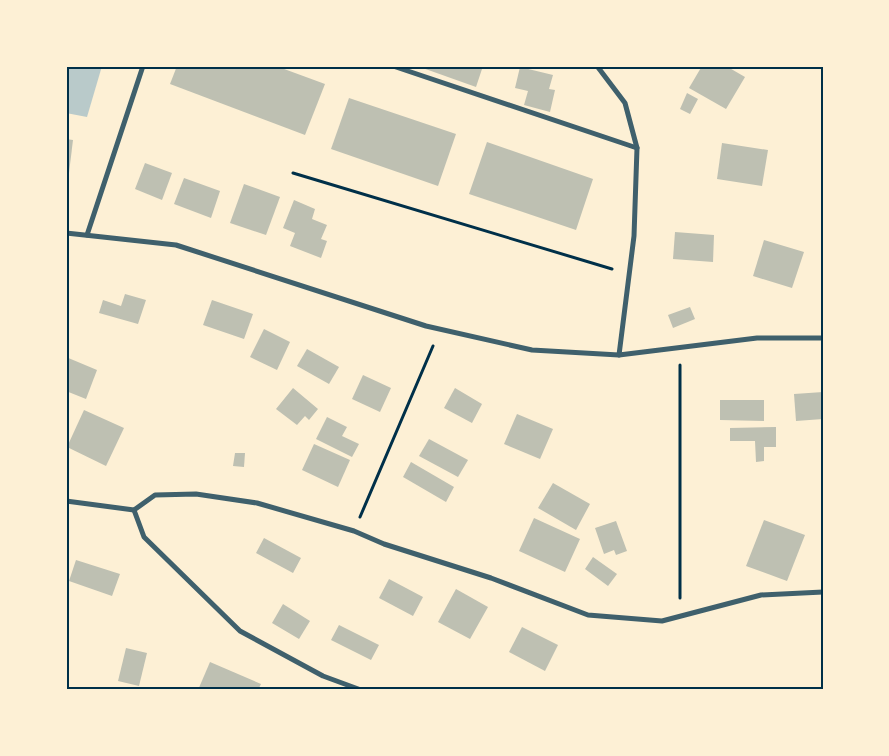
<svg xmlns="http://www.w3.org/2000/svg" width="889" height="756" font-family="Quicksand,sans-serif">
  <rect width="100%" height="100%" fill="#fdf0d5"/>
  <path fill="#b9caca" d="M 66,66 L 102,66 L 87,117 L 66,113 Z"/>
  <g fill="#bec0b2">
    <path d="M 177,66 L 276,66 L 325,84 L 305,135 L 170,84 Z"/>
    <path d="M 417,66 L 483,66 L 476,87 Z"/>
    <path d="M 702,66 L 726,66 L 745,77 L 726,109 L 689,88 Z"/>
    <path d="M 520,67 L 553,75 L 549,89 L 555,90 L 550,112 L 524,105 L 528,91 L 515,88 Z"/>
    <path d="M 687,93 L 698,99 L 690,114 L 680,109 Z"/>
    <path d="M 349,98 L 456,134 L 438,186 L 331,149 Z"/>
    <path d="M 66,139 L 73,140 L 68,181 L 66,180 Z"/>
    <path d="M 487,142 L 593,179 L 576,230 L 469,194 Z"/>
    <path d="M 722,143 L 768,150 L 762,186 L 717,179 Z"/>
    <path d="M 145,163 L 172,173 L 162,200 L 135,189 Z"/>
    <path d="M 184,178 L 220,191 L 211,218 L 174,204 Z"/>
    <path d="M 244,184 L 280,197 L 266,235 L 230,223 Z"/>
    <path d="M 294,200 L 315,209 L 312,219 L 327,225 L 321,239 L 327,241 L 321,258 L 290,246 L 295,233 L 283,228 Z"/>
    <path d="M 675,232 L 714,235 L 713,262 L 673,259 Z"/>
    <path d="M 764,240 L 804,252 L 792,288 L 753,276 Z"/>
    <path d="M 125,294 L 146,300 L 138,324 L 99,313 L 103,300 L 121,306 Z"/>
    <path d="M 212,300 L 253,314 L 244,339 L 203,325 Z"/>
    <path d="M 690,307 L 695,319 L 673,328 L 668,315 Z"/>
    <path d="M 264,329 L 290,342 L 277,370 L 250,357 Z"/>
    <path d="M 307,349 L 339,367 L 329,384 L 297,366 Z"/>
    <path d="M 66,357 L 97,370 L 86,399 L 66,391 Z"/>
    <path d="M 363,375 L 391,388 L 380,412 L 352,399 Z"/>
    <path d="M 293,388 L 318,409 L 309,420 L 305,416 L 297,425 L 276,409 Z"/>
    <path d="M 455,388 L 482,404 L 472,423 L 444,408 Z"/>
    <path d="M 823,392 L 823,419 L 796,421 L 794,394 Z"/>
    <path d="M 720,400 L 764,400 L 764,421 L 720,420 Z"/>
    <path d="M 84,410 L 124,428 L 106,466 L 67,447 Z"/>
    <path d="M 517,414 L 553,429 L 540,459 L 504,444 Z"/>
    <path d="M 327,417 L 347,427 L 342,436 L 359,444 L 352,457 L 316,439 Z"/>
    <path d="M 776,427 L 776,447 L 764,447 L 764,461 L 756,462 L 755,441 L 730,441 L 730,428 Z"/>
    <path d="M 429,439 L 468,460 L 458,477 L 419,456 Z"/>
    <path d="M 314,444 L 350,460 L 338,487 L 302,470 Z"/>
    <path d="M 235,453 L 245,453 L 244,467 L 233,466 Z"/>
    <path d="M 411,462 L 454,487 L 446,502 L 403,477 Z"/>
    <path d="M 553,483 L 590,504 L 576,530 L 538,508 Z"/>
    <path d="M 534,518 L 580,539 L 565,572 L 519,551 Z"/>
    <path d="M 764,520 L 805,535 L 787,581 L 746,566 Z"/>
    <path d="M 616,521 L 627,551 L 616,555 L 614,550 L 604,554 L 595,528 Z"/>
    <path d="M 264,538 L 301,558 L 293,573 L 256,553 Z"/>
    <path d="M 593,557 L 617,574 L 608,586 L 585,569 Z"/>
    <path d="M 76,560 L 120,574 L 112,596 L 69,581 Z"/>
    <path d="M 389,579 L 423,597 L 413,616 L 379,598 Z"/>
    <path d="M 456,589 L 488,607 L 470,639 L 438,622 Z"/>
    <path d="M 283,604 L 310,621 L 299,639 L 272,623 Z"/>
    <path d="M 339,625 L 379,645 L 371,660 L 331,640 Z"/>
    <path d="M 522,627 L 558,645 L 545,671 L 509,652 Z"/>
    <path d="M 126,648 L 147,653 L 139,686 L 118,681 Z"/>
    <path d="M 210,662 L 261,684 L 258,690 L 198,690 Z"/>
  </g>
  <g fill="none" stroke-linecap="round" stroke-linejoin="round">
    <g stroke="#003049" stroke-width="3">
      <path d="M 293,173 L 612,269"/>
      <path d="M 680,365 L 680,598"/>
      <path d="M 360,517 L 433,346"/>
    </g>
    <g stroke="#3f606c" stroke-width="5">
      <path d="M 393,66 L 637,148"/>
      <path d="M 597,66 L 625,103 L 637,148 L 634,236 L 619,355"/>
      <path d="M 66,233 L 176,245 L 426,326 L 532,350 L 619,355 L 757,338 L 823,338"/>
      <path d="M 87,235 L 143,66"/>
      <path d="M 66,501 L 134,510 L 155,495 L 196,494 L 257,503 L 354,531 L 384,544 L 491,578 L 588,615 L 662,621 L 761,595 L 823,592"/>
      <path d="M 134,510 L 144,537 L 240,631 L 323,676 L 361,690"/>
    </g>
  </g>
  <rect width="889" height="756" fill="none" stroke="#fdf0d5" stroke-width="135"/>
  <rect x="68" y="68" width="754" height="620" fill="none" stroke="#003049" stroke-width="2"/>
</svg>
